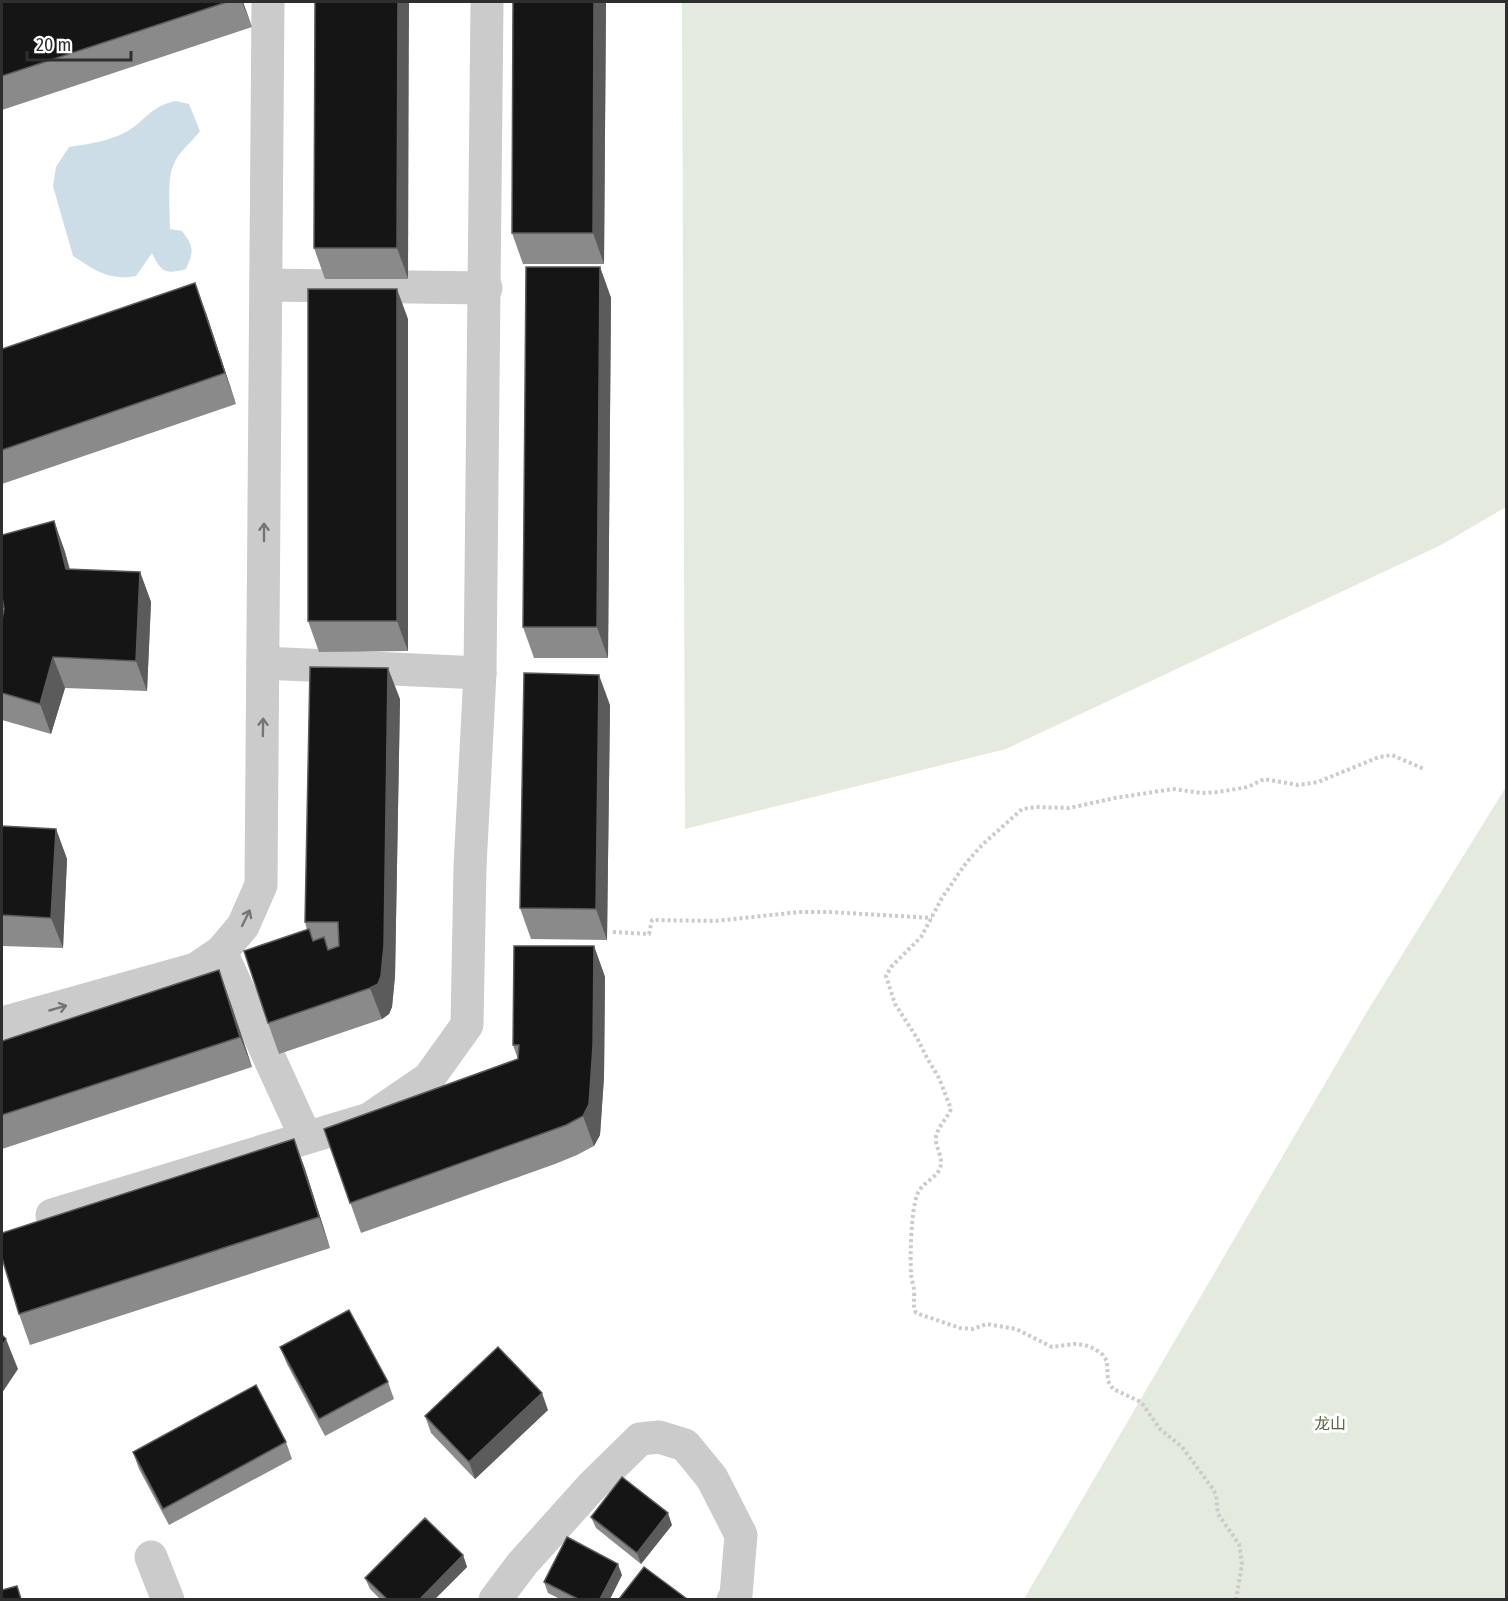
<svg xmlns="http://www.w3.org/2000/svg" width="1508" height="1601" font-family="'Fira Sans Condensed','Noto Sans SC',sans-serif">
  <rect width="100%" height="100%" fill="#fff"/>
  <g fill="#e4eadd">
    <path d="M 682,2 L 1506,2 L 1506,507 L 1441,545 L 1006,749 L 685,829 Z"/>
    <path d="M 1506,787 L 1506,1599 L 1024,1599 L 1368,1010 Z"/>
  </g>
  <path fill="#ccdde8" d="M 175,101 L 189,104 L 200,131 C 191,143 178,152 173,166 C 167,179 170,213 170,229 L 182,231 C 194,247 194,251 186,269 C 165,275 161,272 152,253 L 136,276 C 108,281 95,270 73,256 L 53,186 L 56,167 L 69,147 C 89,144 110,141 128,131 C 147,119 150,107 175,101 Z"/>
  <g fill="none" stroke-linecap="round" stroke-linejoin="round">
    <g stroke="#cbcbcb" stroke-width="4" stroke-dasharray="3 3" stroke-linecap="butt">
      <path d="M 613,932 L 649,934 L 652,920 L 715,921 L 800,912 L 830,912 L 932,918"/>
      <path d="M 1236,1600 L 1242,1564 L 1239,1544 L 1218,1514 L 1216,1495 L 1213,1489 L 1182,1447 L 1160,1429 L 1141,1402 L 1113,1389 L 1108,1381 L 1107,1361 L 1103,1355 L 1095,1349 L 1085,1345 L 1074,1344 L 1052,1347 L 1016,1329 L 987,1324 L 973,1329 L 960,1328 L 916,1313 C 912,1303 915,1301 914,1291 C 914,1285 911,1279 911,1273 C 910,1255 911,1212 917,1195 C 921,1183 936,1179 940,1168 C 944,1158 935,1148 936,1137 C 938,1126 947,1119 951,1109 L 939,1078 L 927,1058 L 917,1038 L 895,1004 L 886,976 L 891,967 L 921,937 L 942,898 L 966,863 L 982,845 L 1022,809 L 1036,807 L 1069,808 L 1115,798 L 1173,789 L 1202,793 L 1218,792 L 1248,787 L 1264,779 L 1298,785 L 1318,782 L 1379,757 L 1392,755 L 1424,769"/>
    </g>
    <g stroke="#cbcbcb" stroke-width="33">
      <path d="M 266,285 L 486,288"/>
      <path d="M 263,663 L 480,673"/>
      <path d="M 221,952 L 306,1138"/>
      <path d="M 2,1023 L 196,969 L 221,952 L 243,926 L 261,885 L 268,2"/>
      <path d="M 52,1215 L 369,1119 L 429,1078 L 467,1025 L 470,867 L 480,673 L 487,2"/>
      <path d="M 151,1557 L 168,1600"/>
      <path d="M 495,1600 L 522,1564 L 592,1486 L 640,1439 L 659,1437 L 685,1445 L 712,1478 L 741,1535 L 736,1595 L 733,1600"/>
    </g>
  </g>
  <g fill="#8a8a8a">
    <path d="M 2,2 L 243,2 L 252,27 L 2,110 Z"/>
    <path d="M 315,2 L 408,279 L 325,279 L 314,248 Z"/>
    <path d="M 513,2 L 606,2 L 604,264 L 523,264 L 512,233 Z"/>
    <path d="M 600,267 L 611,298 L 608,658 L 534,658 L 523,627 Z"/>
    <path d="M 206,313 L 236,404 L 2,484 L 2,349 Z"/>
    <path d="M 408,319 L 408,651 L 319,652 L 308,621 Z"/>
    <path d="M 54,521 L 65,552 L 70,569 L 140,572 L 151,602 L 147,691 L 65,688 L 51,734 L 2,720 L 2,619 Z"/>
    <path d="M 400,699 L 395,976 L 392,1007 L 389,1014 L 382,1019 L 279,1054 L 268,1023 L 307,930 L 305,922 Z"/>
    <path d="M 610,705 L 607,940 L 531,939 L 520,908 Z"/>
    <path d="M 2,826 L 56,829 L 67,859 L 63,948 L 2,946 Z"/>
    <path d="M 594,946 L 605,977 L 604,1077 L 600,1135 L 594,1146 L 577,1155 L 555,1164 L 361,1233 L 324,1129 L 518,1059 L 513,1045 Z"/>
    <path d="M 230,1001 L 252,1067 L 2,1149 L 2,1041 Z"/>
    <path d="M 294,1139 L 305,1169 L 330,1248 L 30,1345 L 19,1314 Z"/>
    <path d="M 280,1347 L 388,1382 L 394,1399 L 325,1436 L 287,1364 Z"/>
    <path d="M 548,1410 L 475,1479 L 431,1433 L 425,1416 Z"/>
    <path d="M 286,1442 L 292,1459 L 169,1525 L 139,1469 L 133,1452 Z"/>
    <path d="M 591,1517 L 672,1525 L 641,1564 L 596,1528 Z"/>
    <path d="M 463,1555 L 467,1567 L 435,1599 L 380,1599 L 370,1589 L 365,1578 Z"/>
    <path d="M 622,1575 L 610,1599 L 560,1599 L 548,1593 L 544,1582 Z"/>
  </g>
  <g fill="#5b5b5b">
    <path d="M 242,2 L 243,2 L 252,27 Z"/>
    <path d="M 398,2 L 409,2 L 408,279 L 397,248 Z"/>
    <path d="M 594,2 L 606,2 L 604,264 L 593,233 Z"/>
    <path d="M 600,267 L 611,298 L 608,658 L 597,627 Z"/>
    <path d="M 195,283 L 206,313 L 236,404 L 225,373 Z"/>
    <path d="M 397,289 L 408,319 L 408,651 L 397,621 Z"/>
    <path d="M 54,521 L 65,552 L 77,600 L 66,569 Z"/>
    <path d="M 140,572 L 151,602 L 147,691 L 136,661 Z"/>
    <path d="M 53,657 L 65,688 L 51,734 L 40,704 Z"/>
    <path d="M 388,668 L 400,699 L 395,976 L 392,1007 L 389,1014 L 382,1019 L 370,988 Z"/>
    <path d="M 599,675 L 610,705 L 607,940 L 596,909 Z"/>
    <path d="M 56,829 L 67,859 L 63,948 L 51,918 Z"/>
    <path d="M 594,946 L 605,977 L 604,1077 L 600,1135 L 594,1146 L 583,1116 Z"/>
    <path d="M 219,970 L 230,1001 L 252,1067 L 240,1037 Z"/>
    <path d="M 294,1139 L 305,1169 L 330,1248 L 319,1217 Z"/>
    <path d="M 6,1339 L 18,1369 L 2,1393 L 2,1346 Z"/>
    <path d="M 542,1393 L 548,1410 L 475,1479 L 469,1462 Z"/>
    <path d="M 668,1513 L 672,1525 L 641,1564 L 637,1553 Z"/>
    <path d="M 463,1555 L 467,1567 L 435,1599 L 420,1599 Z"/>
    <path d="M 618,1564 L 622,1575 L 610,1599 L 600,1599 Z"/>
  </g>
  <g fill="#151515" stroke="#5b5b5b" stroke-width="1.5">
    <path d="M 2,2 L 227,2 L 2,76 Z"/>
    <path d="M 315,2 L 398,2 L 397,248 L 314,248 Z"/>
    <path d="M 513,2 L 594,2 L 593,233 L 512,233 Z"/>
    <path d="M 526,267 L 600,267 L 597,627 L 523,627 Z"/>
    <path d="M 195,283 L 225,373 L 2,450 L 2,349 Z"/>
    <rect x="308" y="289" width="89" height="332"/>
    <path d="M 54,521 L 66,569 L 140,572 L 136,661 L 53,657 L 40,704 L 2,693 L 2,619 L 4,609 L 2,597 L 2,535 Z"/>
    <path d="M 310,667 L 388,668 L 384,945 L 381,976 L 378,984 L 370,988 L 268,1023 L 244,951 L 309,929 L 313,941 L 324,937 L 328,950 L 339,946 L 338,922 L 305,922 Z"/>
    <path d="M 524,673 L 599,675 L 596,909 L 520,908 Z"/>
    <path d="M 2,826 L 56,829 L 51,918 L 2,915 Z"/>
    <path d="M 514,946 L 594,946 L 593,1046 L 589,1104 L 583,1116 L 566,1125 L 544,1133 L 350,1203 L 324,1129 L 518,1059 L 519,1045 L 513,1045 Z"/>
    <path d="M 219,970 L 240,1037 L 2,1115 L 2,1041 Z"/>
    <path d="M 294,1139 L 319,1217 L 19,1314 L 2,1258 L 2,1233 Z"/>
    <path d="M 349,1310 L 388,1382 L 319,1419 L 280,1347 Z"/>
    <path d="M 2,1335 L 6,1339 L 2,1346 Z"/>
    <path d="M 498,1347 L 542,1393 L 469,1462 L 425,1416 Z"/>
    <path d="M 256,1385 L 286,1442 L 163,1509 L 133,1452 Z"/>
    <path d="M 622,1477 L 668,1513 L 637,1553 L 591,1517 Z"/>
    <path d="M 425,1518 L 463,1555 L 420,1599 L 387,1599 L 365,1578 Z"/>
    <path d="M 567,1537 L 618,1564 L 600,1599 L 578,1599 L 544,1582 Z"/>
    <path d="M 644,1567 L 687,1599 L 619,1599 Z"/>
    <path d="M 17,1586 L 21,1599 L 2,1599 L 2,1590 Z"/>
  </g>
  <defs><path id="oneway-shaft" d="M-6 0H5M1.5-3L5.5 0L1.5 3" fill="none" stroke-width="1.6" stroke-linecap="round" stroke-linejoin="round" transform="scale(1.5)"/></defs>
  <g stroke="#757575">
    <use href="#oneway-shaft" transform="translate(264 532) rotate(-90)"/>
    <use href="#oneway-shaft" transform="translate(263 727) rotate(-89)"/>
    <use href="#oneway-shaft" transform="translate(246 918) rotate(-64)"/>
    <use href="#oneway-shaft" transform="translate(58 1008) rotate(-16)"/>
  </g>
  <g text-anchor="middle" stroke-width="6" stroke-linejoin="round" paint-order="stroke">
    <g font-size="16" fill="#526540" stroke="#fff">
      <text x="1330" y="1429">龙山</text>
    </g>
  </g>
  <rect width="1508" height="1601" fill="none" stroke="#2e2e2e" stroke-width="6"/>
  <path d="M27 51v9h104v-9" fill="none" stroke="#2e2e2e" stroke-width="3"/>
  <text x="36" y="51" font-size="18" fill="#2e2e2e" stroke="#ffffff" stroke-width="4.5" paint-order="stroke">20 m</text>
</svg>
